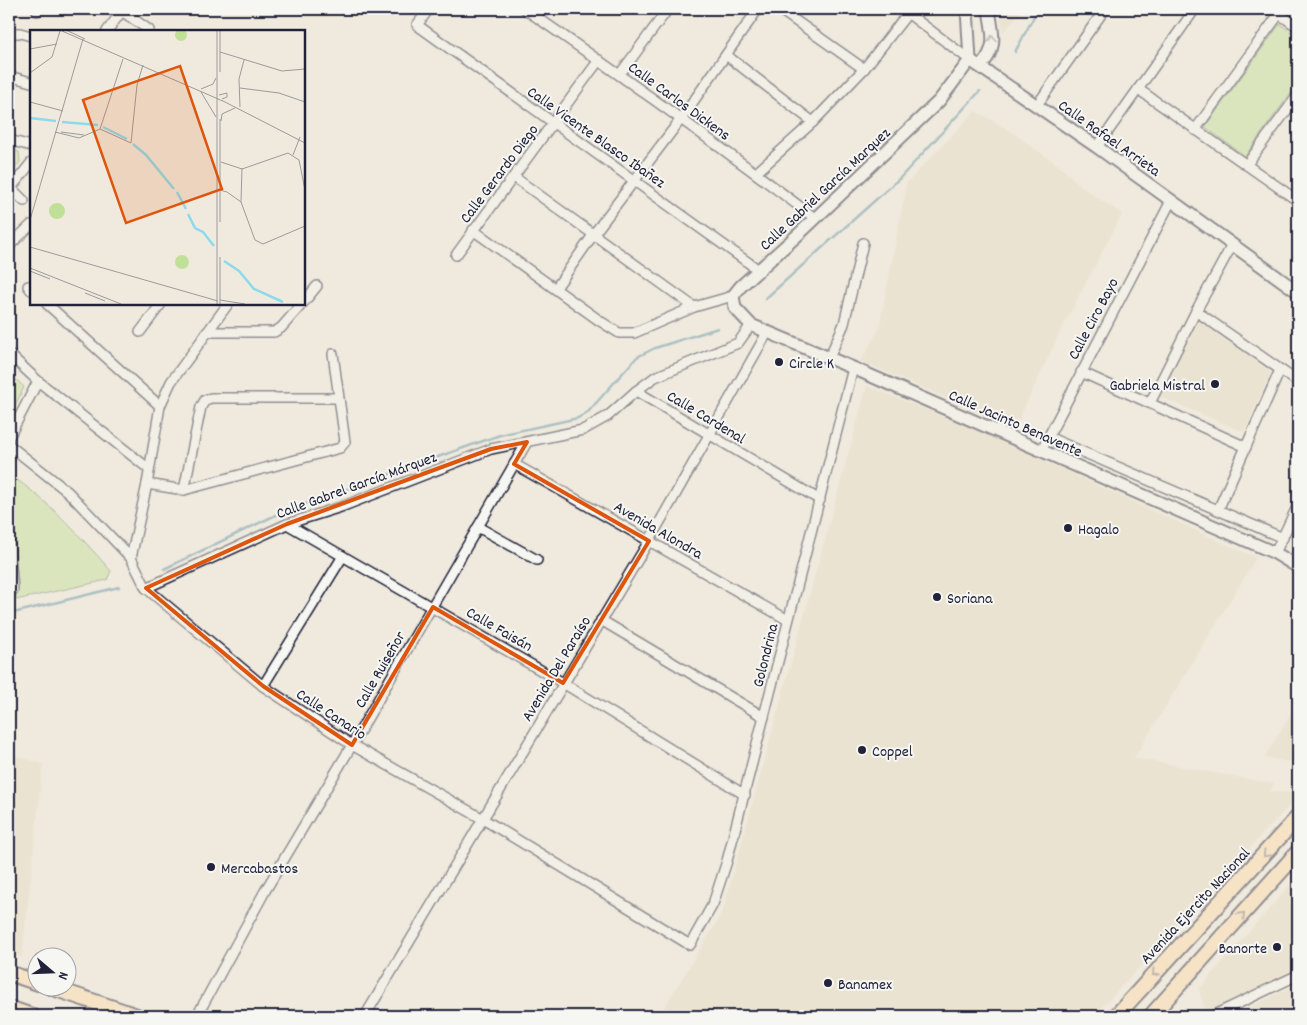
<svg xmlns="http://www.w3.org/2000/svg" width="1307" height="1025" font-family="Dekko,sans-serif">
  <rect width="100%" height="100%" fill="#efeadd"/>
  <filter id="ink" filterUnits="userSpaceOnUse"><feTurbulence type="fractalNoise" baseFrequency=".02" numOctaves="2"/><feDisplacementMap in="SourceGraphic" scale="10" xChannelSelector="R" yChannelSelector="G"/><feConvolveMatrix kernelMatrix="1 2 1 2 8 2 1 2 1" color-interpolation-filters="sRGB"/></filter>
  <g filter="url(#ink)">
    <g fill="#e7dbc4">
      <path d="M 1000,9 L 1021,9 L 1019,14 L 1003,32 Z"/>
      <path d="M 975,111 L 1004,127 L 1058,165 L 1086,190 L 1122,214 L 1058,336 L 1015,428 L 861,361 L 879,329 L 907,183 Z"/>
      <path d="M 1198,320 L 1271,372 L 1244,432 L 1158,396 Z"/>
      <path d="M 867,386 L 975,429 L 1256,558 L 1134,758 L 1274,784 L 1270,791 L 1298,794 L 1298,796 L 1094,1016 L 659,1016 L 717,922 L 724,907 Z"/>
      <path d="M 1298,702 L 1298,764 L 1265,757 Z"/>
      <path d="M 9,754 L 43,764 L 22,957 L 9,952 Z"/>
      <path d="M 1298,876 L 1298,971 L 1293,975 L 1206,1013 L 1199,989 Z"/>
      <path d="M 1298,983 L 1298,1016 L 1233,1016 Z"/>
    </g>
    <g fill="#c0e098" stroke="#71816a">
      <path d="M 1280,24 L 1298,37 L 1298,83 L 1245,156 L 1205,127 Z"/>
      <path d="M 9,149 L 19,152 L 20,162 L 9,174 Z"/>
      <path d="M 9,373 L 24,387 L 9,418 Z"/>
      <path d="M 9,474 C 48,500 80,536 111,571 L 107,580 L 16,600 Z"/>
    </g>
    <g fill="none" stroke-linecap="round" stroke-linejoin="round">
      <g stroke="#6290a6" stroke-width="2.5">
        <path d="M 1015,52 L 1038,9"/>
        <path d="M 765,299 L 900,178 L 980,91"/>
        <path d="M 164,569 L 280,513 L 500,435 L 578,418 L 588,412 L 637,357 L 655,348 L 718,328"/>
        <path d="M 9,614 L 119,587"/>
      </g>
      <g stroke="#22223b" stroke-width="12">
        <g id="minor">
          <path d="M 119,9 L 149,30"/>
          <path d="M 429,9 L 417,25 L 760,271"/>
          <path d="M 525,9 C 623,77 721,146 816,219"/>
          <path d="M 779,9 L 864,69"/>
          <path d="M 902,9 L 970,60"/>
          <path d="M 1272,9 L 1298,27"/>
          <path d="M 37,11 L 38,9"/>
          <path d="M 107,31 L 122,11"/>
          <path d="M 9,33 L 20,33 L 31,36"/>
          <path d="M 726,55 L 813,122"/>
          <path d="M 620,74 L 668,9"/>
          <path d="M 9,76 L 31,82"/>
          <path d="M 1138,89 L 1298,201"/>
          <path d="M 1037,105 L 1105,9"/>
          <path d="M 1195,130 L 1279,14"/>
          <path d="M 9,140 L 31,146"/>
          <path d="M 1097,147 L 1195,9"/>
          <path d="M 1247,164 L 1298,95"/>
          <path d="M 756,173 L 813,122 L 864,69 L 908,13"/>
          <path d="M 514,177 L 694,307"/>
          <path d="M 9,186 L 24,201"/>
          <path d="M 11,188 L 31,163"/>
          <path d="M 473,230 L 600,321 L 619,333 L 634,333 L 694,307 L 733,296"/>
          <path d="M 9,246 L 31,225"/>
          <path d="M 456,255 L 599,60"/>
          <path d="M 28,286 L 31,290"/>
          <path d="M 556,288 L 593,235 L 681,119 L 758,9"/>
          <path d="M 304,302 L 317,286"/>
          <path d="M 47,304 L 160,406"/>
          <path d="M 1196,311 L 1298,382"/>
          <path d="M 140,332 L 161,304"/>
          <path d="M 207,332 L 274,332 L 281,328 L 302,304"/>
          <path d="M 9,354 L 38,381 L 149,469"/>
          <path d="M 829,358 L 844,324 L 863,243"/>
          <path d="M 1081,372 L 1246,447"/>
          <path d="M 636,391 L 820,500"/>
          <path d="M 1150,403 L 1196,311 L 1232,245"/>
          <path d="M 9,437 L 38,381"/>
          <path d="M 1048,437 L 1283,538"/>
          <path d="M 9,445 L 68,492 L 131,558 L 146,588 L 263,686 L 352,745 L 483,819 L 690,945 L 713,904 L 727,861 L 853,368"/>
          <path d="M 1041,451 L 1171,201"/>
          <path d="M 514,464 L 788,620"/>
          <path d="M 147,484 L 184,490 L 340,448 L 345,442 L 333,354"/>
          <path d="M 184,490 L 201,407 L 205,400 L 211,398 L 338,398"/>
          <path d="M 1218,510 L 1280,370"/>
          <path d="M 287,524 L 563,683 L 745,795"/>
          <path d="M 478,527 L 537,560"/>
          <path d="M 9,541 L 13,590"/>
          <path d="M 1275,553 L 1298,505"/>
          <path d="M 131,558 L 147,484 L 160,406 L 171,382 L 228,304"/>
          <path d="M 146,588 L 287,524 L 341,507 L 491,449 L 583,430 L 608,416 L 636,391 L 655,377 L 738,343 L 751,325"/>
          <path d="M 601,620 L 764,717"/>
          <path d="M 263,686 L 343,556"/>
          <path d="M 197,1016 L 265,891 L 352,745 L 527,442"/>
          <path d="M 365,1016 L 649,541 L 767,333"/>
          <path d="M 1212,1016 L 1298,975"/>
        </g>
      </g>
      <g stroke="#22223b" stroke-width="15">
        <g id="tertiary">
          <path d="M 967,9 L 970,60 L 939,101 L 801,232 L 741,286 L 733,296 L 735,308 L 751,325 L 853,368 L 1195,518 L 1275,553 L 1298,567"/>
          <path d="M 970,60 L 1097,147 L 1298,292"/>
          <path d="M 981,66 C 999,46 992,33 989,9"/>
        </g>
      </g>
      <g stroke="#22223b" stroke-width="18">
        <g id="primary">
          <path d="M 9,973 L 38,983"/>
          <path d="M 53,988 L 137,1016"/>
          <path d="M 9,1008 L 32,1016"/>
          <path d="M 1116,1016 L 1298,817"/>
          <path d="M 1151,1016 L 1298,852"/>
        </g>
      </g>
      <use href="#minor" stroke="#f6f6f2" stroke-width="9"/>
      <use href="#tertiary" stroke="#f6f6f2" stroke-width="11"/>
      <use href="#primary" stroke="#fedbac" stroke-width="14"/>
    </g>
    <defs><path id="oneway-chevron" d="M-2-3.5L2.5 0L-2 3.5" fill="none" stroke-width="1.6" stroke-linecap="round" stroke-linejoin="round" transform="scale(1.25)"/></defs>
    <use stroke="#9797a0" href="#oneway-chevron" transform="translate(992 39) rotate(-95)"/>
    <g stroke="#907e74">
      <use href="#oneway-chevron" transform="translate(1266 854) rotate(133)"/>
      <use href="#oneway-chevron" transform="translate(1242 915) rotate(-48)"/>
      <use href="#oneway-chevron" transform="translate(1155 973) rotate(133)"/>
    </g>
  </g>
  <path d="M0 0H1307V1025H0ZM 527,442 L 514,464 L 649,541 L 563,683 L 433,607 L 352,745 L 263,686 L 146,588 L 287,524 L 491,449 Z" fill="#efeadd" fill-opacity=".55" fill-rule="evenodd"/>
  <path fill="none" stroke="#de560e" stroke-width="4" stroke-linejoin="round" d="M 527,442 L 514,464 L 649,541 L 563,683 L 433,607 L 352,745 L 263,686 L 146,588 L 287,524 L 491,449 Z"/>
  <g fill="#22223b" stroke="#f6f6f2" stroke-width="2">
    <circle cx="779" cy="362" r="5"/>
    <circle cx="1215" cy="384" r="5"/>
    <circle cx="1068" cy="528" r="5"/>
    <circle cx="937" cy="597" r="5"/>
    <circle cx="862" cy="750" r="5"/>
    <circle cx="211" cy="867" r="5"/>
    <circle cx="1277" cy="947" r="5"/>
    <circle cx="828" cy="983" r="5"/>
  </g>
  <g text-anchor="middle" stroke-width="4" stroke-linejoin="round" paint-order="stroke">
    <g font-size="16" fill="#22223b" stroke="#f6f6f2">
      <text transform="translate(680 100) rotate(36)" y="6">Calle Carlos Dickens</text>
      <text transform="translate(597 136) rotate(35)" y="6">Calle Vicente Blasco Ibañez</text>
      <text transform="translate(1110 137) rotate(35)" y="6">Calle Rafael Arrieta</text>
      <text transform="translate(498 173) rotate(-53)" y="6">Calle Gerardo Diego</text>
      <text transform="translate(824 188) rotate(-43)" y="6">Calle Gabriel García Marquez</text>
      <text transform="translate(1092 318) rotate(-62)" y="6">Calle Ciro Bayo</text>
      <text transform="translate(707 416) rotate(31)" y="6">Calle Cardenal</text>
      <text transform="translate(1016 422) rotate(24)" y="6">Calle Jacinto Benavente</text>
      <text transform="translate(356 484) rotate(-20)" y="6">Calle Gabrel García Márquez</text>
      <text transform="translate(659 529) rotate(30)" y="6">Avenida Alondra</text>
      <text transform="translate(500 628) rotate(30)" y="6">Calle Faisán</text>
      <text transform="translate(764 655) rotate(-76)" y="6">Golondrina</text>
      <text transform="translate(555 668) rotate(-59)" y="6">Avenida Del Paraíso</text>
      <text transform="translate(379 669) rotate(-60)" y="6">Calle Ruiseñor</text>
      <text transform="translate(332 713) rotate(33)" y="6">Calle Canario</text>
      <text transform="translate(1194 905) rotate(-47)" y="6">Avenida Ejercito Nacional</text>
    </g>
    <g font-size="16" fill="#22223b" stroke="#f6f6f2" text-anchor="start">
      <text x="789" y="368">Circle K</text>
      <text x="1205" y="390" text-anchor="end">Gabriela Mistral</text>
      <text x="1078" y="534">Hagalo</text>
      <text x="947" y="603">Soriana</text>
      <text x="872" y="756">Coppel</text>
      <text x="221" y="873">Mercabastos</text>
      <text x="1267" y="953" text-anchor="end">Banorte</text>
      <text x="838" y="989">Banamex</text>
    </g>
  </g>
  <g transform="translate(30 30)">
    <rect width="275" height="275" fill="#efeadd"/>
    <path d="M145 5a6 6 0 1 1 12 0a6 6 0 1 1-12 0ZM19 181a8 8 0 1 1 16 0a8 8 0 1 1-16 0ZM145 232a7 7 0 1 1 14 0a7 7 0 1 1-14 0Z" fill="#c0e098"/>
    <path fill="none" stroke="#8ddaed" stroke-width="2.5" d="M 0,88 L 26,91M 32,92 L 68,95M 73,97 L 97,109M 103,114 L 116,125 L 144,159M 147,162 L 156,179M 158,184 L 165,198 L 173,202 L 184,216M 194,231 L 209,241 L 224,259 L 253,272"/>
    <path fill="none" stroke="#9d9a9c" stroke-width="1" d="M 32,1 L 195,72 L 275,113M 38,1 L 55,9M 0,19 L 27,14M 190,22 L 252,41 L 275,39M 190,42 L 190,1M 0,43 L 22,27 L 30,1M 210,58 L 249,63 L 275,72M 171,59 L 183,54 L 186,48M 171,62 L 186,87M 189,65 L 197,63 L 197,67 L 192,69M 0,72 L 33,81M 210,77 L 209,49 L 214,30M 190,89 L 190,192M 191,91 L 192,84 L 205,78M 70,99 L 93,29M 25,102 L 49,108 L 70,99 L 101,113 L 107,55 L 113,35M 31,102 L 54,105M 263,125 L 270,107M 191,132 L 212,139 L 258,123 L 269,130 L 275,160M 190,160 L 197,162 L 211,172 L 225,210 L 233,214 L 275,196M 211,172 L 212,138M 0,190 L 53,9M 0,217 L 188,271M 190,227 L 190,274M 0,238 L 91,274M 0,241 L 20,249M 55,263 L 75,271M 190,270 L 215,274M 187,274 L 187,1"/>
    <path fill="#de560e" fill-opacity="0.15" stroke="#de560e" stroke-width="2.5" d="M 150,36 L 192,159 L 96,193 L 53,70 Z"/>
    <rect width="275" height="275" fill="none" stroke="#22223b" stroke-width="2.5"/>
  </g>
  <rect width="1307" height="1025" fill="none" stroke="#f6f6f2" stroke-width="30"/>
  <rect x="15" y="15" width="1277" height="995" fill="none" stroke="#22223b" stroke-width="2" filter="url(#ink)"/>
  <g transform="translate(52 972) rotate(109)"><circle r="24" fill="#f6f6f2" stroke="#a1a1a9"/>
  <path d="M0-4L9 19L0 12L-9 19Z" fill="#22223b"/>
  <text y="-8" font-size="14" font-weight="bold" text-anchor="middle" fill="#22223b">N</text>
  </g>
</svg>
